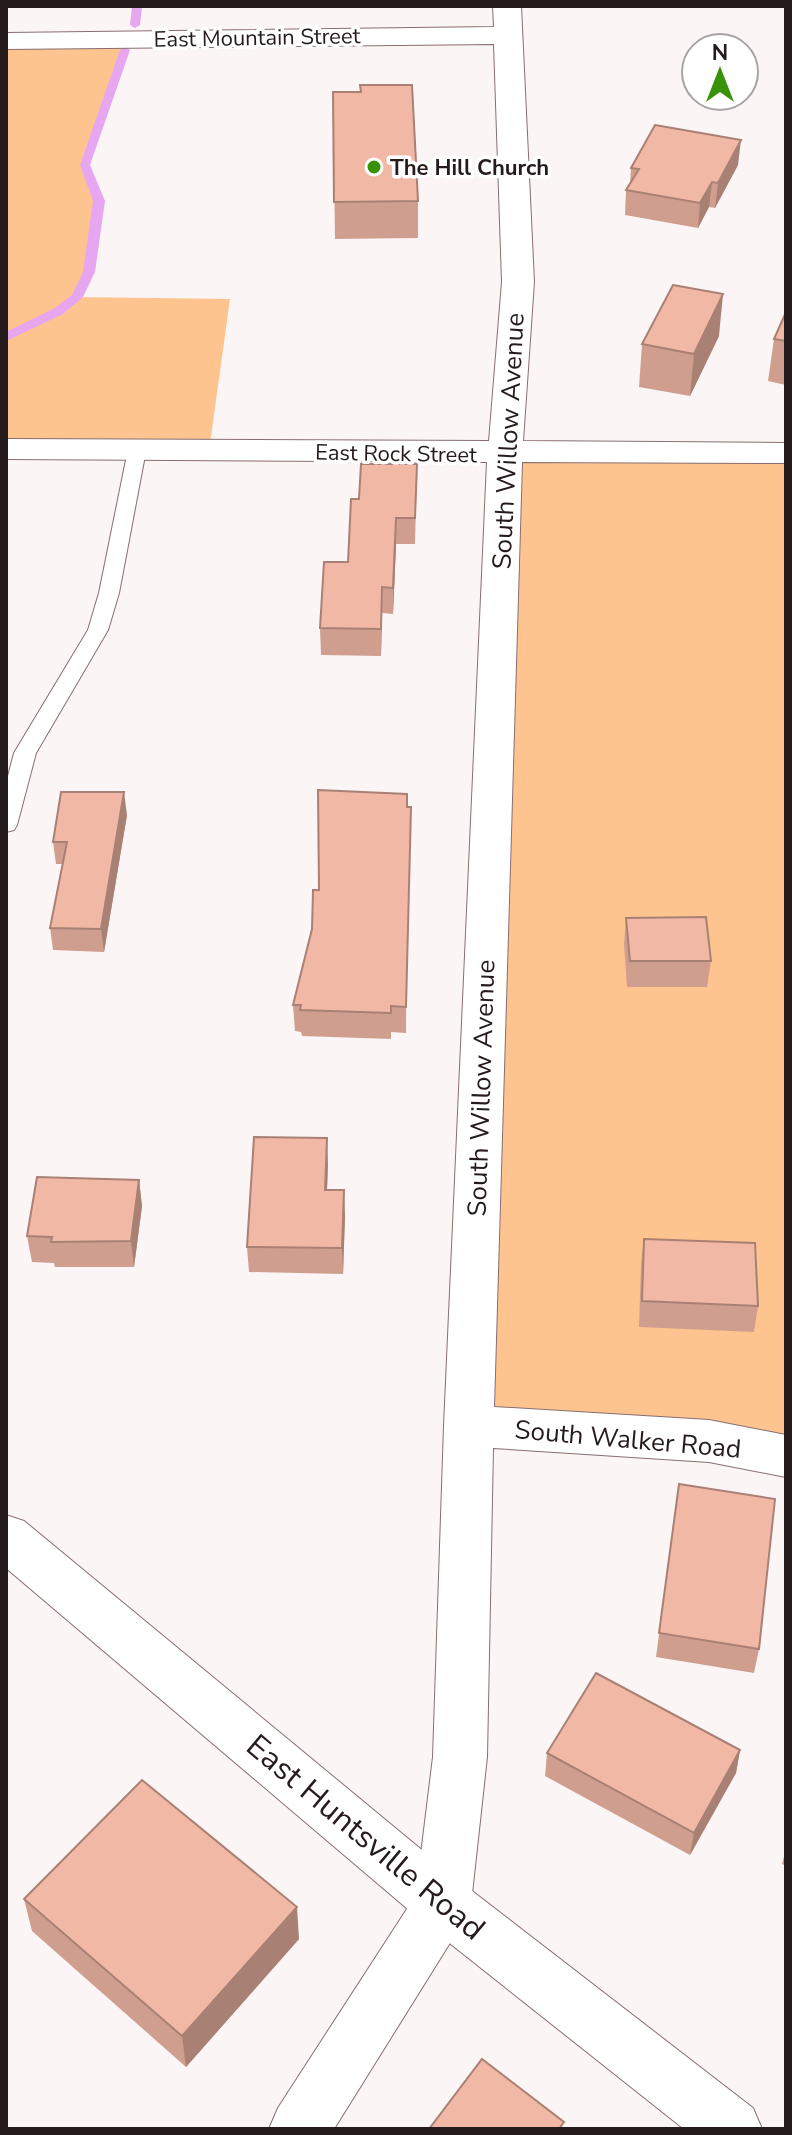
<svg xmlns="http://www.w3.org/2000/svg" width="792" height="2135" font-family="'Nunito Sans',sans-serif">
  <rect width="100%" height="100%" fill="#fcf5f6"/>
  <g fill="#fec490">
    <path d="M 130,39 L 85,165 L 99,201 L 89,272 L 78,297 L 230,299 L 209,451 L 6,449 L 6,41 Z"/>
    <path d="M 786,453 L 786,1456 L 469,1426 L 505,454 Z"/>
  </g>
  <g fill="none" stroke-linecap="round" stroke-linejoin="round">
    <g fill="#e6a6f0" fill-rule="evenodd">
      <path d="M 132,6 L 142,6 L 140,25 L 135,28 L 130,25 Z"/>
      <path d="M 125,47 L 130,50 L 90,165 L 105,201 L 95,272 L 83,297 L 63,314 L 6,341 L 6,332 L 55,308 L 72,295 L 83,272 L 93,201 L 80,165 L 120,50 Z"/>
    </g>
    <g stroke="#886e70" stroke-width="2">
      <path id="lane" d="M 137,444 L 146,450 L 119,593 L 108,630 L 36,753 L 17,825 L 14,830 L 6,832 L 6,784 L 14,753 L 88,630 L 99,593 L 128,450 Z"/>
    </g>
    <g stroke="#886e70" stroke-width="2">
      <path id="street" d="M 493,6 L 521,6 L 534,282 L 523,441 L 786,443 L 786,463 L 522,462 L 494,1407 L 709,1420 L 786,1435 L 786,1477 L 709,1462 L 493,1448 L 487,1757 L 471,1903 L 463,1922 L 334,2129 L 269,2129 L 278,2108 L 416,1895 L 433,1757 L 444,1426 L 487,462 L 6,459 L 6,439 L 489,441 L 502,282 L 494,44 L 6,49 L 6,33 L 494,27 Z"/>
    </g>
    <g stroke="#886e70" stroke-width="2">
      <path id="secondary" d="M 6,1515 L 24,1521 L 463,1884 L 753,2108 L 762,2129 L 684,2129 L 423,1922 L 6,1568 Z"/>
    </g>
    <use href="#lane" fill="#fff" fill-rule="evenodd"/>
    <use href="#street" fill="#fff" fill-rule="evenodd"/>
    <use href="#secondary" fill="#fff" fill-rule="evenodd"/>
  </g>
  <g fill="#d09e8f">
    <path d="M 333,92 L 418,201 L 418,238 L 335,239 Z"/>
    <path d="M 738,165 L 715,208 L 709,207 L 698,228 L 625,215 L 626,190 L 630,184 L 631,168 Z"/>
    <path d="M 786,312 L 786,385 L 768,381 L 774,339 Z"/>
    <path d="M 719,336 L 690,396 L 639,387 L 642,344 Z"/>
    <path d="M 417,464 L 415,544 L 396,544 L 393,614 L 382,613 L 381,656 L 321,655 L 320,628 L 348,562 L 359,499 Z"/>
    <path d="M 407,794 L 406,1033 L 391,1032 L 391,1039 L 302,1036 L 301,1032 L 295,1031 L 293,1005 L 312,929 L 319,890 Z"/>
    <path d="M 127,815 L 104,952 L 53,950 L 50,928 L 63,864 L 56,864 L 53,842 Z"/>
    <path d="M 626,918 L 711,961 L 707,987 L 627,987 L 624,944 Z"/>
    <path d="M 328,1164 L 327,1190 L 345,1216 L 343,1274 L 249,1272 L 247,1247 Z"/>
    <path d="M 139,1180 L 142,1206 L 134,1267 L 55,1267 L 54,1263 L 32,1262 L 27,1236 Z"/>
    <path d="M 644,1239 L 758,1306 L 754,1332 L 639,1327 L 641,1264 Z"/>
    <path d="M 679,1484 L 759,1649 L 754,1673 L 656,1657 Z"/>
    <path d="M 740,1750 L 736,1773 L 690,1855 L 545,1776 L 547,1753 Z"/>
    <path d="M 786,1849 L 786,1866 L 782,1864 Z"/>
    <path d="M 24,1899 L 299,1939 L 186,2067 L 32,1931 Z"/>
  </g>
  <g fill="#a98174">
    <path d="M 741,140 L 738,165 L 715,208 L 718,183 Z"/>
    <path d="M 712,182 L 709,207 L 698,228 L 700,203 Z"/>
    <path d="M 723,294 L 719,336 L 690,396 L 694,354 Z"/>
    <path d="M 396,518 L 396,544 L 393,614 L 393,588 Z"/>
    <path d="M 382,587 L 382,613 L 381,656 L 381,629 Z"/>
    <path d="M 124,792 L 127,815 L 104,952 L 101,929 Z"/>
    <path d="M 327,1138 L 328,1164 L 326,1216 L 325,1190 Z"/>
    <path d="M 139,1180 L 142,1206 L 134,1267 L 131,1241 Z"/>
    <path d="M 344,1190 L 345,1216 L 343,1274 L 342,1248 Z"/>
    <path d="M 740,1750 L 736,1773 L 690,1855 L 694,1833 Z"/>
    <path d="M 297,1907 L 299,1939 L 186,2067 L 182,2036 Z"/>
  </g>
  <g fill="#f2b8a6" stroke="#a98174" stroke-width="2">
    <path d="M 360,85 L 412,85 L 418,201 L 334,202 L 333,92 L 361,92 Z"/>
    <path d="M 655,125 L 741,140 L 718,183 L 712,182 L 700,203 L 626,190 L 639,169 L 631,168 Z"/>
    <path d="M 673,285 L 723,294 L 694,354 L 642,344 Z"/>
    <path d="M 786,312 L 786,341 L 774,339 Z"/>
    <path d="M 361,464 L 417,464 L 415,518 L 396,518 L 393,588 L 382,587 L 381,629 L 320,628 L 324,562 L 348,562 L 351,499 L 359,499 Z"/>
    <path d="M 318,790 L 407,794 L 407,807 L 411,807 L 406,1007 L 391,1006 L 391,1013 L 300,1010 L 301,1005 L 293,1005 L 312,929 L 313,890 L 319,890 Z"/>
    <path d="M 61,792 L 124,792 L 101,929 L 50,928 L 67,842 L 53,842 Z"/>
    <path d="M 706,917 L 711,961 L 630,961 L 626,918 Z"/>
    <path d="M 254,1137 L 327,1138 L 325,1190 L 344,1190 L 342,1248 L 247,1247 Z"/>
    <path d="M 37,1177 L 139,1180 L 131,1241 L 51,1242 L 52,1237 L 27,1236 Z"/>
    <path d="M 644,1239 L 755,1243 L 758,1306 L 642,1301 Z"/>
    <path d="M 679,1484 L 775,1499 L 759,1649 L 659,1633 Z"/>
    <path d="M 596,1673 L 740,1750 L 694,1833 L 547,1753 Z"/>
    <path d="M 142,1780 L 297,1907 L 182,2036 L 24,1899 Z"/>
    <path d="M 482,2059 L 564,2122 L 559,2129 L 429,2129 Z"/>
  </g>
  <circle fill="#389207" stroke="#fff" stroke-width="3" cx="374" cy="167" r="8"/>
  <g text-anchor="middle" stroke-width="7" stroke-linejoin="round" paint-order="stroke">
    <g font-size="22" fill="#261b1c" stroke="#fff">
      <text transform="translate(257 37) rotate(-1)" y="8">East Mountain Street</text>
      <text transform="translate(396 453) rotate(1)" y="8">East Rock Street</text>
    </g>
    <g font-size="22" font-weight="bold" fill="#261b1c" stroke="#fff" text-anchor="start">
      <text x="390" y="175">The Hill Church</text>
    </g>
    <g font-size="26" fill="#261b1c" stroke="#fff">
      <text transform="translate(508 441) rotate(-87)" y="9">South Willow Avenue</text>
      <text transform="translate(481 1088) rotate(-88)" y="9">South Willow Avenue</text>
      <text transform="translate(628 1439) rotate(5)" y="9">South Walker Road</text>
    </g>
    <g font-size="32" fill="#261b1c" stroke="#fff">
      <text transform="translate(366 1837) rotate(40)" y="11">East Huntsville Road</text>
    </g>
  </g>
  <rect width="792" height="2135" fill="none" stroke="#261b1c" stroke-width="16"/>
  <g transform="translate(720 72)"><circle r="38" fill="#ffffff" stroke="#a8a4a4" stroke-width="2"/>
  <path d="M0-6L14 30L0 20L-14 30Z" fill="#389207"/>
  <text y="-12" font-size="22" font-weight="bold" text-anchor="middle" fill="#261b1c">N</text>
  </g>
</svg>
